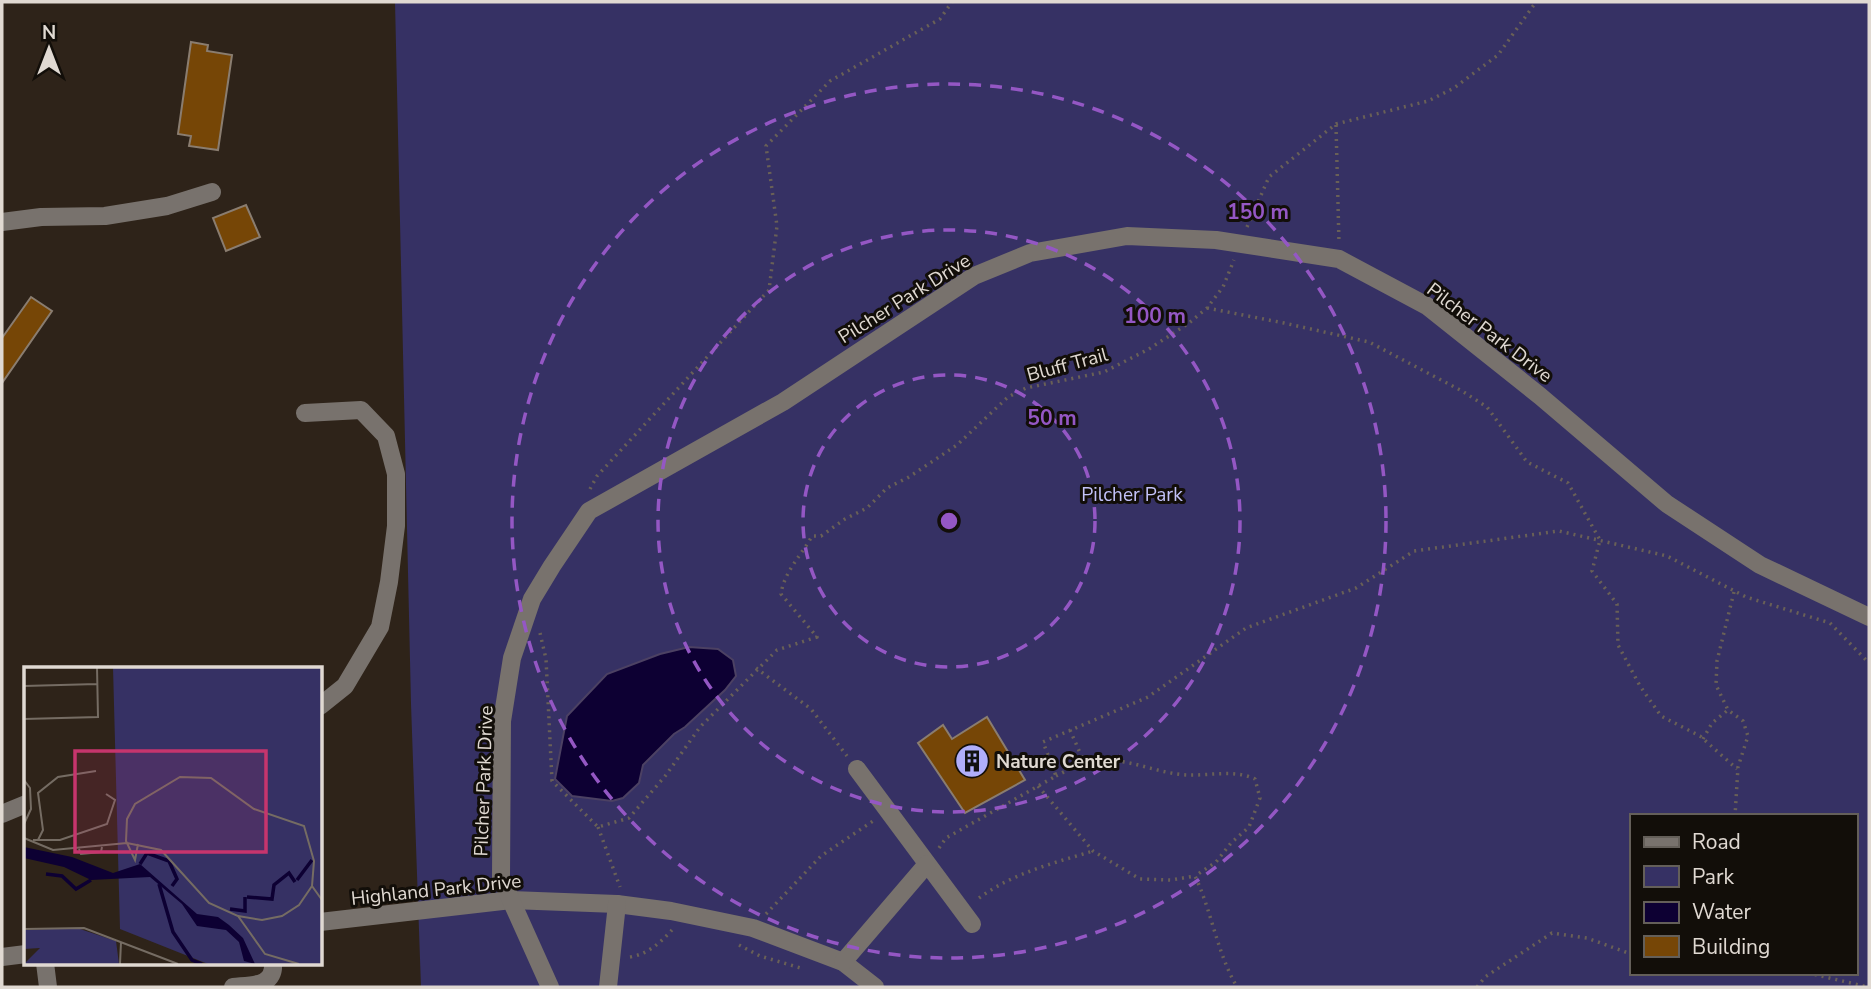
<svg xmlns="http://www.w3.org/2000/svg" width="1871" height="989" font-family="'Nunito Sans',sans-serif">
  <rect width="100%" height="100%" fill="#2e2319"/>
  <path fill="#363164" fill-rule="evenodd" d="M 395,2 L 1869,2 L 1869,987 L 421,987 L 411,704 ZM 1631,816 L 1855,816 L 1855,973 L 1631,973 Z"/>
  <path fill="#0d0033" stroke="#4c4163" stroke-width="2" d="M 689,647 L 718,649 L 733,660 L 736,676 L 725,690 L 685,727 L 674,734 L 643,765 L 639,783 L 623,798 L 612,801 L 572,796 L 555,779 L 567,716 L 607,674 L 660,654 Z"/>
  <g fill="#764606" stroke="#8a7d70" stroke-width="2">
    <path d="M 191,42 L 208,45 L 207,51 L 232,55 L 218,150 L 189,146 L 191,136 L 178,134 Z"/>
    <path d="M 246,205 L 260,237 L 226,251 L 213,218 Z"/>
    <path d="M 31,297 L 52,311 L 2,383 L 2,338 Z"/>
    <path d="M 987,717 L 1025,780 L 965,813 L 918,743 L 943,725 L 952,739 Z"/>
  </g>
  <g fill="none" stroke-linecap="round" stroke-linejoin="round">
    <g stroke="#696057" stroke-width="3.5" stroke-dasharray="2 5" stroke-linecap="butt">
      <path d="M 1336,125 L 1339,243"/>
      <path d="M 1247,227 L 1269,177 L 1336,124 L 1428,101 L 1454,88 L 1498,55 L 1536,2"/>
      <path d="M 1207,308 L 1284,323 L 1369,342 L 1462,391 L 1487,407 L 1527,462 L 1568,483 L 1600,540 L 1592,571 L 1617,604 L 1618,645 L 1640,686 L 1661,716 L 1700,736 L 1737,769"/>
      <path d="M 590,489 L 597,476 L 769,290 L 777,226 L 766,146 L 830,81 L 940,19 L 952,2"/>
      <path d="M 1734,592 L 1717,661 L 1716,685 L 1728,710 L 1743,721 L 1748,736 L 1738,767 L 1735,816"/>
      <path d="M 540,633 L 546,659 L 552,781 L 598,827 L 629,818 L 666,775 L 700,727 L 777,650 L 817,637 L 781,594 C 784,572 801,556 812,536 L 821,536 L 845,519 L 867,508 L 887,488 L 909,477 L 957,445 L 1008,397 L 1026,388 L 1104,372 L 1149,349 L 1189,323 L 1207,308 L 1223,287 L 1234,260"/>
      <path d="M 756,668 L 811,709 L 847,756"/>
      <path d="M 1070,730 L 1084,762"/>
      <path d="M 1703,739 L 1712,723 L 1728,710"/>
      <path d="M 1056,776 C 1070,769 1084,760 1101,760 C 1130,759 1157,773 1186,775 C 1209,776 1234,769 1255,779 L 1260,798 L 1249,827 L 1231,843 L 1216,862 L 1195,876"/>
      <path d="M 1038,786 L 1093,851 L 1140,879 L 1171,880 L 1195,876 C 1212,912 1217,953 1237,987"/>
      <path d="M 598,827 L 620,887"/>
      <path d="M 939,848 L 946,838 L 1056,776 L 1043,742 L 1148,697 L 1246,628 L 1356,588 L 1414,551 L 1559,531 L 1667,556 L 1746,597 L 1830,623 L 1869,663"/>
      <path d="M 979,898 C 1013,873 1054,863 1093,851"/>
      <path d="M 766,914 L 821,856 L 873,821"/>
      <path d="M 739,945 L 760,956 L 804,969"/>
      <path d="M 630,957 C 648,954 660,943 672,930"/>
      <path d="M 1808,973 L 1868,987"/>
      <path d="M 1477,987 L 1485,977 L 1552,933 L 1587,938 L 1631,954"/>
    </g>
    <g stroke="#78726d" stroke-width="18">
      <path d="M 2,222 L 41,217 L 105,216 L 167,206 L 212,192"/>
      <path d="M 305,413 L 361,410 L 386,436 L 396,474 L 396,526 L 389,582 L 380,627 L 345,686 L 320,706"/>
      <path d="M 857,769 L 972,924"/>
      <path d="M 2,814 L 26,804"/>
      <path d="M 320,922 L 511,900 L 617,904 L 671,911 L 753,928 L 843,962 L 875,987"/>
      <path d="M 2,957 L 26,954"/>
      <path d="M 843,962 L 927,864"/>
      <path d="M 45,963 L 48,987"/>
      <path d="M 233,987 C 251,985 275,987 273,963"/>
      <path d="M 550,987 L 501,878 L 502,721 L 512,658 L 532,599 L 552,566 L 589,511 L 783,402 L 974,276 L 1030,253 L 1127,236 L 1216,240 L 1339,259 L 1427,306 L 1540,396 L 1667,504 L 1760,565 L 1869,617"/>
      <path d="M 608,987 L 617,904"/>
    </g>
  </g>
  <g fill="none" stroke="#9457c4" stroke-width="3.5" stroke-dasharray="12 9">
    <circle cx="949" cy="521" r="146"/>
    <circle cx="949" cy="521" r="291"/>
    <circle cx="949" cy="521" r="437"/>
  </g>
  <defs>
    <g id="building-disc" transform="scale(1.75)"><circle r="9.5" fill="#b0aefa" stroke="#120e09"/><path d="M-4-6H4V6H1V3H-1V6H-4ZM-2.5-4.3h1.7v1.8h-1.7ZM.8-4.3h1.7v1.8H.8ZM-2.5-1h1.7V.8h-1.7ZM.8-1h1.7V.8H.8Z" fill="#111"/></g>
  </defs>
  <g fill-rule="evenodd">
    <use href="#building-disc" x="972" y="761"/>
  </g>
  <g text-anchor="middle" stroke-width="6" stroke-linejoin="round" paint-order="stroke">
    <g font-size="19" fill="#e0d9d2" stroke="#120e09">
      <text transform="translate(904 298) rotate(-32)" y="7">Pilcher Park Drive</text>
      <text transform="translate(1490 332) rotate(37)" y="7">Pilcher Park Drive</text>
      <text transform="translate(1067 364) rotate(-15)" y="7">Bluff Trail</text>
      <text transform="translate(483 781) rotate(-88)" y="7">Pilcher Park Drive</text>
      <text transform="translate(436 889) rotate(-6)" y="7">Highland Park Drive</text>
    </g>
    <g font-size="19" fill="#c3c2f9" stroke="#120e09">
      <text x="1132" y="501">Pilcher Park</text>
    </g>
    <g font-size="19" font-weight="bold" fill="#e0d9d2" stroke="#120e09" text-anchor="start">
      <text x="996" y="768">Nature Center</text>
    </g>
  </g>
  <g transform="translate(24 667)">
    <rect width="298" height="298" fill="#2e2319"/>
    <path d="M 89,0 L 297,0 L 297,297 L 184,297 L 96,262 ZM 53,261 L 92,274 L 95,297 L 0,297 L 16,281 L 0,282 L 0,263 Z" fill="#363164"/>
    <path d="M 0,180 L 48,190 L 89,206 L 116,197 L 173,247 L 194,250 L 205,258 L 219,271 L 231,297 L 220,294 L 215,275 L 202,263 L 173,259 L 158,237 L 126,210 L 67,213 L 40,200 L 0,191 Z" fill="#0d0033"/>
    <path fill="none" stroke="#0d0033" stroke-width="3.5" d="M 116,197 L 123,186 L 145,194 L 153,212 L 148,219M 22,207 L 38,209 L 52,222 L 67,213M 273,213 L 288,193M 135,217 L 149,265 L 168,293 L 178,297M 223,230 L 248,232 L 250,218 L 265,206 L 271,215M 206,242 L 221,244 L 221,230"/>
    <path fill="none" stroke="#756c63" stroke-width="2" d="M 0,19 L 73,17M 0,52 L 74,50 L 73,0M 0,113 L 6,121 L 7,142 L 0,157M 0,171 L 29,183 L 103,176 L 137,183 L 185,236 L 214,249 L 241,287 L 275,297M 9,173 L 36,173 L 83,157 L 91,133 L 82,127M 14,173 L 19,163 L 14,126 L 34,110 L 72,104M 114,177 L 111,193 L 102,174 L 103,152 L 111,137 L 156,110 L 187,111 L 230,142 L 280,159 L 290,194 L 288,219 L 298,233M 55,182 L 57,187 L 77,185 L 78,180M 214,249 L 238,253 L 258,249 L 275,238 L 288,219M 0,262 L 60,261 L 154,297M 96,297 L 97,275"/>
    <path fill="#c6356d" fill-opacity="0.15" stroke="#c6356d" stroke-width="3.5" d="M 51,84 L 242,84 L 242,185 L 51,185 Z"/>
    <rect width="298" height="298" fill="none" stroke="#e0d9d2" stroke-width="3.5"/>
  </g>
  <circle cx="949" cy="521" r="10" fill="#9457c4" stroke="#120e09" stroke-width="3.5"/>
  <g font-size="21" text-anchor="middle" font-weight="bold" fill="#9457c4" stroke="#120e09" stroke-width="6" stroke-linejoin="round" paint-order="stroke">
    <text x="1258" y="219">150 m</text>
    <text x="1155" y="323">100 m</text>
    <text x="1052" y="425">50 m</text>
  </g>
  <rect width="1871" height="989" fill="none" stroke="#e0d9d2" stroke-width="7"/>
  <rect x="1630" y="814" width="228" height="161" fill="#120e09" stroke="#645f59" stroke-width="2"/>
  <rect x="1644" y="837" width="35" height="10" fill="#78726d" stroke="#645f59" stroke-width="2"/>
  <text x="1692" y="849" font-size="21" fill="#e0d9d2">Road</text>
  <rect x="1644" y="866" width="35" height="21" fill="#363164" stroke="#645f59" stroke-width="2"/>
  <text x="1692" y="884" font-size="21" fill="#e0d9d2">Park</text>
  <rect x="1644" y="902" width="35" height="21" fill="#0d0033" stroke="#645f59" stroke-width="2"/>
  <text x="1692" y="919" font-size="21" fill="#e0d9d2">Water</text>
  <rect x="1644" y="936" width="35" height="21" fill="#764606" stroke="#645f59" stroke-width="2"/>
  <text x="1692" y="954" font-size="21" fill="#e0d9d2">Building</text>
  <g transform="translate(49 49)" stroke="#120e09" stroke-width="5" paint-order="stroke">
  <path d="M0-5L12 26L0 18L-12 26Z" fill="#e0d9d2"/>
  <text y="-10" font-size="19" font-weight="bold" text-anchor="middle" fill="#e0d9d2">N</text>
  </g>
</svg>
